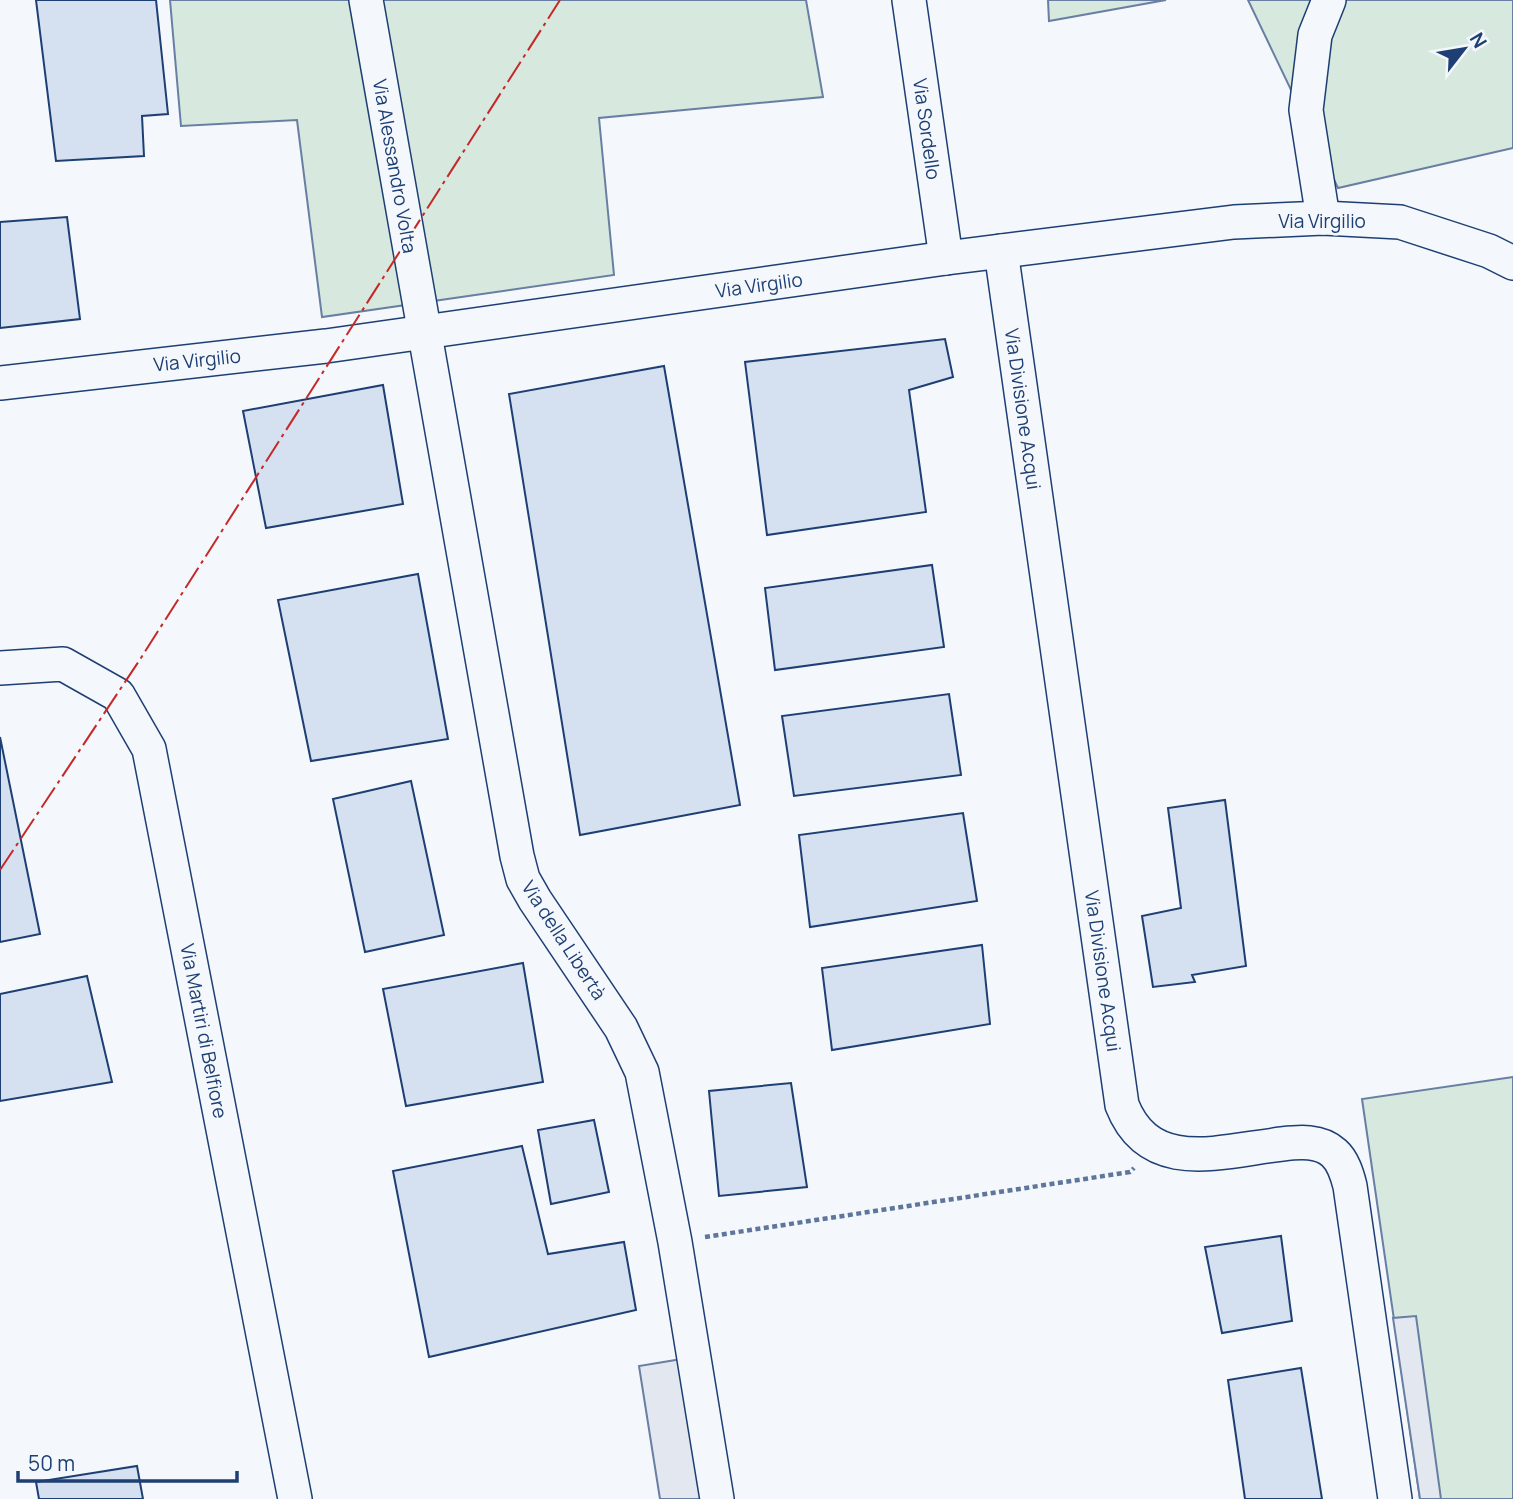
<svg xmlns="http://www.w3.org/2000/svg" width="1513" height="1499" font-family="Manrope,sans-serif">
  <rect width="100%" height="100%" fill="#f4f7fb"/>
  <g fill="#d7e8df" stroke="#687fa3" stroke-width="2">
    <path d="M 170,0 L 806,0 L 823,97 L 599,118 L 614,275 L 322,317 L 297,120 L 181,126 Z"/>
    <path d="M 1048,0 L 1166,0 L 1049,21 Z"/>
    <path d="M 1248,0 L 1513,0 L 1513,148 L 1338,188 Z"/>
    <path d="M 1513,1077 L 1513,1499 L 1420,1499 L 1362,1099 Z"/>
  </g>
  <g fill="#e3e8f0" stroke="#687fa3" stroke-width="2">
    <path d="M 1416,1316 L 1441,1499 L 1420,1499 L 1393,1318 Z"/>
    <path d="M 694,1357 L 717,1499 L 660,1499 L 639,1366 Z"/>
  </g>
  <g fill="#d5e0f0" stroke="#1d3f73" stroke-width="2">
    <path d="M 36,0 L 156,0 L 168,114 L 142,116 L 144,156 L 56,161 Z"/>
    <path d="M 67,217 L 80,319 L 0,328 L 0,222 Z"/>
    <path d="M 945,339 L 953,377 L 909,390 L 926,512 L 767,535 L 745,362 Z"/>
    <path d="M 664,366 L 740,805 L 580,835 L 509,394 Z"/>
    <path d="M 383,385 L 403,504 L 266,528 L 243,411 Z"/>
    <path d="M 932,565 L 944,647 L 775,670 L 765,588 Z"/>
    <path d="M 418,574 L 448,739 L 311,761 L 278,600 Z"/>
    <path d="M 949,694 L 961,775 L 794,796 L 782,716 Z"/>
    <path d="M 0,737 L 40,934 L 0,942 Z"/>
    <path d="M 411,781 L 444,935 L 365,952 L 333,799 Z"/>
    <path d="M 1225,800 L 1246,966 L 1192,975 L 1195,982 L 1153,987 L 1142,916 L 1181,908 L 1168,808 Z"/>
    <path d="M 963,813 L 977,901 L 810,927 L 799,835 Z"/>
    <path d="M 982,945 L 990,1024 L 832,1050 L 822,968 Z"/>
    <path d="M 523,963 L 543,1082 L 406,1106 L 383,989 Z"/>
    <path d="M 87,976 L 112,1082 L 0,1101 L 0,994 Z"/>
    <path d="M 791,1083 L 807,1187 L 719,1196 L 709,1091 Z"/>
    <path d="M 594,1120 L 609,1192 L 551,1204 L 538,1130 Z"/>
    <path d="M 522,1146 L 548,1254 L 624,1242 L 636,1310 L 429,1357 L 393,1171 Z"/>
    <path d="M 1281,1236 L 1292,1321 L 1222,1333 L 1205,1247 Z"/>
    <path d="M 1301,1368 L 1322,1499 L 1245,1499 L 1228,1380 Z"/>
    <path d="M 137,1466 L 143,1499 L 39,1499 L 36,1482 Z"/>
  </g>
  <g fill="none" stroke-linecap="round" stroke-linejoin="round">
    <g stroke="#1d3f73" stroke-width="36">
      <g id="minor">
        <path d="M 366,0 L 517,856 L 523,879 L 535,900 L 621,1028 L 642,1072 L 675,1242 L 717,1499"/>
        <path d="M 909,0 L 946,258"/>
        <path d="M 1323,218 L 1306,110 L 1315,35 L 1329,0"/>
        <path d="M 1001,251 L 1122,1105 C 1150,1176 1221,1151 1282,1144 C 1299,1142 1320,1140 1334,1153 C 1343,1161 1347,1174 1350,1186 L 1395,1499"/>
        <path d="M 0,383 L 326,346 L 946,258 L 1234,222 L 1323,218 L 1400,222 L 1489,251 L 1513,263"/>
        <path d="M 0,668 L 63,664 L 118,695 L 149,749 L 295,1499"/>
      </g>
    </g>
    <path stroke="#5e769c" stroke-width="4.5" stroke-dasharray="5 3.5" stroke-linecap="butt" d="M 705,1237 L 1130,1172 L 1134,1168"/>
    <use href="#minor" stroke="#f4f7fb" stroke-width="33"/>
    <path stroke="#c62828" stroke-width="2" stroke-dasharray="24 5 3.5 5" stroke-linecap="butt" d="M 0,870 L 139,661 L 560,0"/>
  </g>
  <g text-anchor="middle" stroke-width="5" stroke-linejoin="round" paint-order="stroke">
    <g font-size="19" fill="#1d3f73" stroke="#f4f7fb">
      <text transform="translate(927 129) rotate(82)" y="7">Via Sordello</text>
      <text transform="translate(395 166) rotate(80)" y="7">Via Alessandro Volta</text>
      <text x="1322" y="228">Via Virgilio</text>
      <text transform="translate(759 285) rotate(-8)" y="7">Via Virgilio</text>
      <text transform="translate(197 360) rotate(-6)" y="7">Via Virgilio</text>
      <text transform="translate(1023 409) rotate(82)" y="7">Via Divisione Acqui</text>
      <text transform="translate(564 940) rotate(57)" y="7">Via della Libertà</text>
      <text transform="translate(1103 971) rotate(82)" y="7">Via Divisione Acqui</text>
      <text transform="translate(204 1031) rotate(79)" y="7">Via Martiri di Belfiore</text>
    </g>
  </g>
  <g transform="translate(1464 49) rotate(59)" stroke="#f4f7fb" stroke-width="5" paint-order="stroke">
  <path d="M0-5L12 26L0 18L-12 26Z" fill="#1d3f73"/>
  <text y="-10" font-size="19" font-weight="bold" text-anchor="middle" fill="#1d3f73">N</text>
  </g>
  <path d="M18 1471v10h219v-10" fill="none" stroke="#1d3f73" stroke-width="3.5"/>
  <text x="28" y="1471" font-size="21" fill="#1d3f73" stroke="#f4f7fb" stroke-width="5" paint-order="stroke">50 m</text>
</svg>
